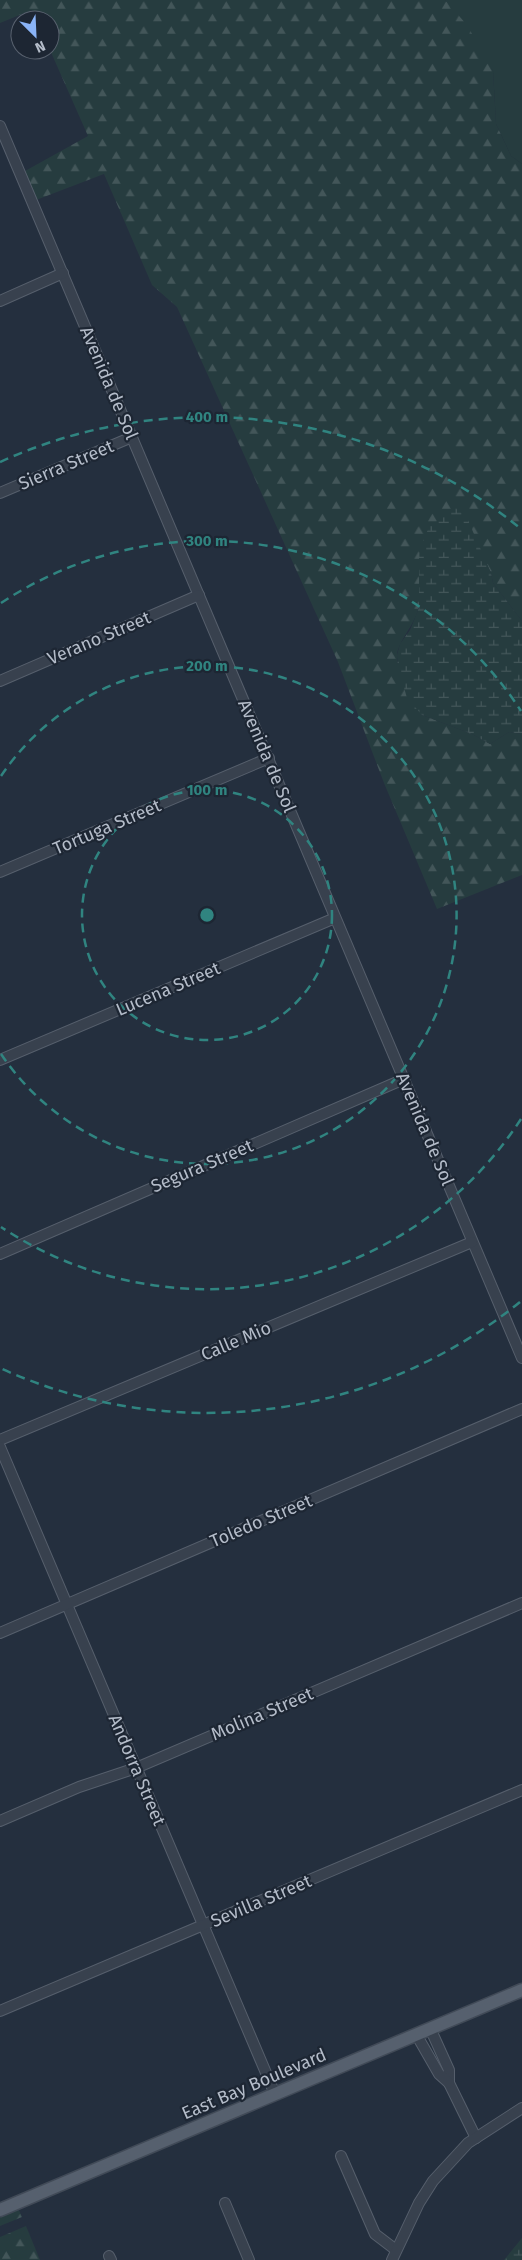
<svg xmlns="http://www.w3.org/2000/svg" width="522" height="2260" font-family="'Fira Sans',sans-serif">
  <defs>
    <pattern id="forest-firs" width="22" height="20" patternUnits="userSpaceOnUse" patternTransform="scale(1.25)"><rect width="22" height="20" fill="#263c3f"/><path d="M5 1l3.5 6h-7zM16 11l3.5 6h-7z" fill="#435659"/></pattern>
    <pattern id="wetland-marsh" width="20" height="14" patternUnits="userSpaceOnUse" patternTransform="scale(1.25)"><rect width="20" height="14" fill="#263c3f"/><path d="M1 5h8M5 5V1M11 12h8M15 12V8" fill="none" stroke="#435659"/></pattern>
  </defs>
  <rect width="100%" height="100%" fill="#242f3e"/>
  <path fill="#263c3f" d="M 445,0 L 522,0 L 522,164 L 511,156 L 496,124 L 493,71 Z"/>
  <g fill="url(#forest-firs)">
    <path d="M 0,0 L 445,0 L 467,25 L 493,71 L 496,124 L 511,156 L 522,164 L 522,621 L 493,583 L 491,573 L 479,548 L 419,551 C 419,568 422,594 418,610 C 414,625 398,642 397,655 C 396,672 415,700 422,715 L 472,734 L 490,744 L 509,732 L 522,734 L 522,875 L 437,909 L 384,783 L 338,662 L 177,307 L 152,285 L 104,174 L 36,200 L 25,171 L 88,136 L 50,50 L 50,20 L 36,20 L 32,10 L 0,23 Z"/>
    <path d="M 18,2208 L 22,2217 L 0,2226 L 0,2215 Z"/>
    <path d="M 26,2226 L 40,2260 L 0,2260 L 0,2237 Z"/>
  </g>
  <g fill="url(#wetland-marsh)">
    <path d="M 456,508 L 467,518 L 491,573 L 493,583 L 522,621 L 522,734 L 509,732 L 490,744 L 472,734 L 422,715 L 407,698 L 398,667 L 397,655 L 400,644 L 410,630 L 419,608 L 419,551 L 429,527 Z"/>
    <path d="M 522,2238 L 522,2260 L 504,2260 Z"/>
  </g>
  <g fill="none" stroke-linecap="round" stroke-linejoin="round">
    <g stroke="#565f6c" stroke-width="12">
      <g id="minor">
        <path d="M 0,126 L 522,1358"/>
        <path d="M 0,301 L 63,273"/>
        <path d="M 0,493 L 132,437"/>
        <path d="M 0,681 L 199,595"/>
        <path d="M 0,872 L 269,758"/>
        <path d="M 0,1060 L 335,918"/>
        <path d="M 0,1254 L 404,1079"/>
        <path d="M 0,1440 L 472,1242"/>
        <path d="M 0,1447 L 275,2094"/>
        <path d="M 0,1633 L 522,1409"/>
        <path d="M 0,1821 L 79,1787 L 136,1768 L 522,1603"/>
        <path d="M 0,2011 L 522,1790"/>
        <path d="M 430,2028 L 449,2070 L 449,2083 L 476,2138"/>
        <path d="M 416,2034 L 439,2074 L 449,2083"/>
        <path d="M 341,2156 L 375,2234 L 396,2250"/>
        <path d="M 225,2203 L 249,2260"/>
        <path d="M 109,2256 L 111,2260"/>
        <path d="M 392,2260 L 419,2203 L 433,2181 L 468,2143 L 522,2108"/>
      </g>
    </g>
    <g stroke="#414a57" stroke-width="15">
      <path id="major" d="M 0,2210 L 522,1990"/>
    </g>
    <use href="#minor" stroke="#38414e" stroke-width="10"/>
    <use href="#major" stroke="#56606e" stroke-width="12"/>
  </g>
  <g fill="none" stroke="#308480" stroke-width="2.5" stroke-dasharray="9 6">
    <circle cx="207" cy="915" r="125"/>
    <path d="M1 776A249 249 0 1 1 1 1054"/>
    <path d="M521 1119A374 374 0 0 1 1 1227M1 603A374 374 0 0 1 521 711"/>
    <path d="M520 1302A498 498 0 0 1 0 1368M0 462A498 498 0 0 1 520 528"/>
  </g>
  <g text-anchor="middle" stroke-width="4.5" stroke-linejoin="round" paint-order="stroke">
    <g font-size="18" fill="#b4bcc9" stroke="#1d2633">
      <text transform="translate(109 383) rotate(67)" y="6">Avenida de Sol</text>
      <text transform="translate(66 465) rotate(-23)" y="6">Sierra Street</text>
      <text transform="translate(99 638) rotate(-23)" y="6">Verano Street</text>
      <text transform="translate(267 756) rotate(67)" y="6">Avenida de Sol</text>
      <text transform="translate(107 827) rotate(-23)" y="6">Tortuga Street</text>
      <text transform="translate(168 989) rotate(-23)" y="6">Lucena Street</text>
      <text transform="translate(425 1129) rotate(67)" y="6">Avenida de Sol</text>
      <text transform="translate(202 1166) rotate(-23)" y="6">Segura Street</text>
      <text transform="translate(236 1341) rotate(-23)" y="6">Calle Mio</text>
      <text transform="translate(261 1521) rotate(-23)" y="6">Toledo Street</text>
      <text transform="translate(262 1714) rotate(-23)" y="6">Molina Street</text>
      <text transform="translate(137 1770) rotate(67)" y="6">Andorra Street</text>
      <text transform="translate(261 1901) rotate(-23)" y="6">Sevilla Street</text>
      <text transform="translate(254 2084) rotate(-23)" y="6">East Bay Boulevard</text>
    </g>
  </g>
  <circle cx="207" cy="915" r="8" fill="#308480" stroke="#1d2633" stroke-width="2.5"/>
  <g font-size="15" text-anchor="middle" font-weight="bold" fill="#308480" stroke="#1d2633" stroke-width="4.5" stroke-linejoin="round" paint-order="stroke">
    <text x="207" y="422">400 m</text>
    <text x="207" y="546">300 m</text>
    <text x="207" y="671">200 m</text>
    <text x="207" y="795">100 m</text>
  </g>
  <g transform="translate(35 35) rotate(156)"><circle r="24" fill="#1d2633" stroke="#59626f"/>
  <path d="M0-4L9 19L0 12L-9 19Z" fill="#8ab4f8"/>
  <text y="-8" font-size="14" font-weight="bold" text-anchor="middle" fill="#b4bcc9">N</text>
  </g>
</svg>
